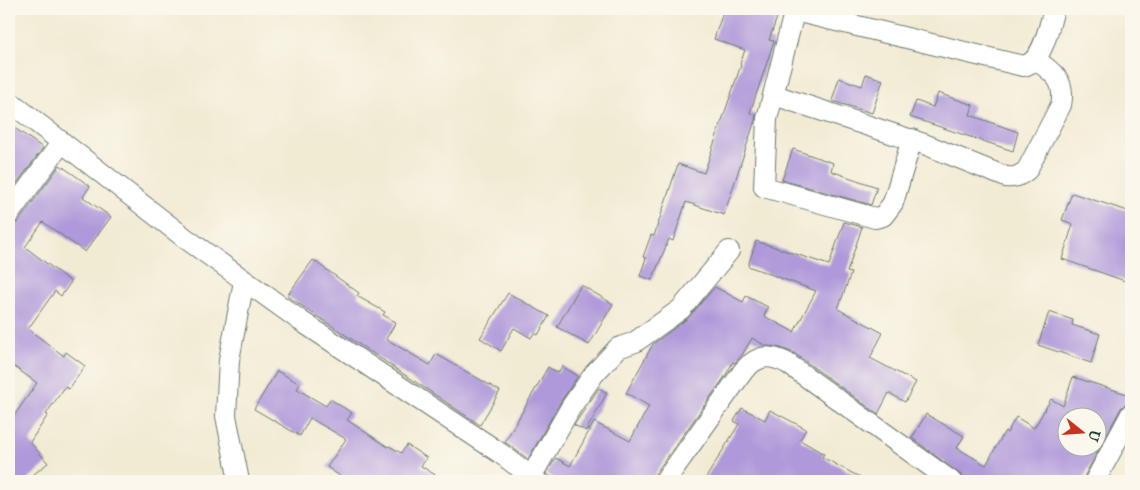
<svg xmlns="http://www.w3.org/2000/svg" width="1140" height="490" font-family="'IM FELL Great Primer',serif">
  <rect width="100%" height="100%" fill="#fbf7ec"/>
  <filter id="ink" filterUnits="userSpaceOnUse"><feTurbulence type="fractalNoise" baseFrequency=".02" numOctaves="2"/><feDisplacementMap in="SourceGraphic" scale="10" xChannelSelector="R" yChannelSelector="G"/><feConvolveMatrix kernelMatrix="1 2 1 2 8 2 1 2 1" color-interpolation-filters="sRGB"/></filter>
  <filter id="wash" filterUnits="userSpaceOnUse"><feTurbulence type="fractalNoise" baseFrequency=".0096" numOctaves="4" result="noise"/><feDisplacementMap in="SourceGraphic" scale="20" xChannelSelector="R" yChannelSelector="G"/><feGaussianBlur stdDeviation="1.12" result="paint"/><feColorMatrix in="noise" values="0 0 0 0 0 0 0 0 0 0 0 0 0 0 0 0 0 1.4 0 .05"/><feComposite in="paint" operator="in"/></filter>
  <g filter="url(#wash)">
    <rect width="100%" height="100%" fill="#f2ebd4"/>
    <g id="blocks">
      <g fill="#af99da" fill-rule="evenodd">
        <path d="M 724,9 L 780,9 L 769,40 L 774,41 L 750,113 L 756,115 L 755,120 L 724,215 L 686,202 L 673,241 L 669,239 L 652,280 L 640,276 L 646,258 L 643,257 L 651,235 L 654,236 L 678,164 L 704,173 L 741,65 L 740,64 L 745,50 L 714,39 Z"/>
        <path d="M 866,74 L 883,80 L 872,113 L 832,101 L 839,78 L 862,86 Z"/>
        <path d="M 938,93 L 973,105 L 970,115 L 1018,132 L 1013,151 L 910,117 L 916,101 L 933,107 Z"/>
        <path d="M 9,124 L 43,148 L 9,194 Z"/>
        <path d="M 793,149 L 833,163 L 831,171 L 877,187 L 871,205 L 782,180 Z"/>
        <path d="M 60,165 L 90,186 L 83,197 L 111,217 L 85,252 L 43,222 L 25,247 L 71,282 L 61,296 L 55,291 L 28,329 L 64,356 L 66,352 L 85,366 L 69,389 L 65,387 L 46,414 L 48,415 L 30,442 L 48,463 L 25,481 L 9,481 L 9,423 L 37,383 L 9,363 L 9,226 L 14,225 L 19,221 Z"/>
        <path d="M 1072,193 L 1131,212 L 1131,283 L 1062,259 L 1073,224 L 1062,220 Z"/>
        <path d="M 844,222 L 862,227 L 847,272 L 851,273 L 838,309 L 883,333 L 870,358 L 916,382 L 905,402 L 889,393 L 878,414 L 794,353 L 778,347 L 766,346 L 752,338 L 742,355 L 735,363 L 733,362 L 724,378 L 655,474 L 653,481 L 559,481 L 546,474 L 556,458 L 570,466 L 594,422 L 630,441 L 649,406 L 626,393 L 653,344 L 688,318 L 715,287 L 743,302 L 746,296 L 768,307 L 764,316 L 794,332 L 816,291 L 748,266 L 756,241 L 829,265 Z"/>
        <path d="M 313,260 L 359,293 L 357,296 L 385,312 L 383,315 L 396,322 L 386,339 L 430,365 L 436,354 L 500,391 L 480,425 L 287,296 Z"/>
        <path d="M 581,285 L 613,304 L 589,345 L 557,327 Z"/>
        <path d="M 508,293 L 549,316 L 538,335 L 534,333 L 531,338 L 514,328 L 501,351 L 480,338 Z"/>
        <path d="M 1049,312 L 1073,320 L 1072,325 L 1100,334 L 1091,363 L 1038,345 Z"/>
        <path d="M 562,366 L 578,376 L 561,401 L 528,459 L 505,442 L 548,367 L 558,373 Z"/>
        <path d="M 277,371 L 300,384 L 297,389 L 326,406 L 330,399 L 352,413 L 347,420 L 388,447 L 389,446 L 401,453 L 407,445 L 427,458 L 421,466 L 445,481 L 347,481 L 327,467 L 346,439 L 310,418 L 300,436 L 254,409 Z"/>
        <path d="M 1073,377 L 1130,395 L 1127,403 L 1121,408 L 1085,475 L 1083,481 L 969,481 L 912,438 L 926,414 L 964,436 L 957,448 L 986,465 L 1005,431 L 1007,433 L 1016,417 L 1034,428 L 1051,399 L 1063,406 ZM 1068,418 L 1098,418 L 1098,448 L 1068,448 Z"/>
        <path d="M 599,388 L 607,393 L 586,431 L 574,425 Z"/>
        <path d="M 742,408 L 765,420 L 770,410 L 806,429 L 800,440 L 824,454 L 822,457 L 867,481 L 704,481 L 739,424 L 734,421 Z"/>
      </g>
    </g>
  </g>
  <g filter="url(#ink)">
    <use href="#blocks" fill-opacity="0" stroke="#697a6c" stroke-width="1"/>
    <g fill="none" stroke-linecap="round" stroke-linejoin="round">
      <g stroke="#697a6c" stroke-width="22">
        <g id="street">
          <path d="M 795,9 L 767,119 L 764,187 L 875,218 L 883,216 L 893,203 L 912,139"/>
          <path d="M 795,11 L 1023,66 C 1043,63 1049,26 1054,9"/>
          <path d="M 774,95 L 924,144 L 1006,177 C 1015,178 1020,176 1027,170 L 1061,105 C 1066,81 1054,73 1036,60"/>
          <path d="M 9,101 L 185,238 L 301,321 L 500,453 L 537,481"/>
          <path d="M 9,214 L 62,142"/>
          <path d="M 531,477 L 571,407 L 594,374 L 618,348 L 635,342 L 681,309 L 729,251"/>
          <path d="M 239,481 L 226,416 L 229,360 L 244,281"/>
          <path d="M 665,481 L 744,370 C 758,355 769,354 787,363 L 951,481"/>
          <path d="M 1095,481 L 1131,414"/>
        </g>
      </g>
      <use href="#street" stroke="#fff" stroke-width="20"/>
    </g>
  </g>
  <rect width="1140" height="490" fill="none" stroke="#fbf7ec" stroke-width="30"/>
  <g transform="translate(1082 432) rotate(107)"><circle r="24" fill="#fbf7ec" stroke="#a3ada2"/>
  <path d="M0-4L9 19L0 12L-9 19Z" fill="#c8321e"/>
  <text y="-8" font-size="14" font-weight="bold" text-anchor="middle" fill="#1f3d34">U</text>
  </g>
</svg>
